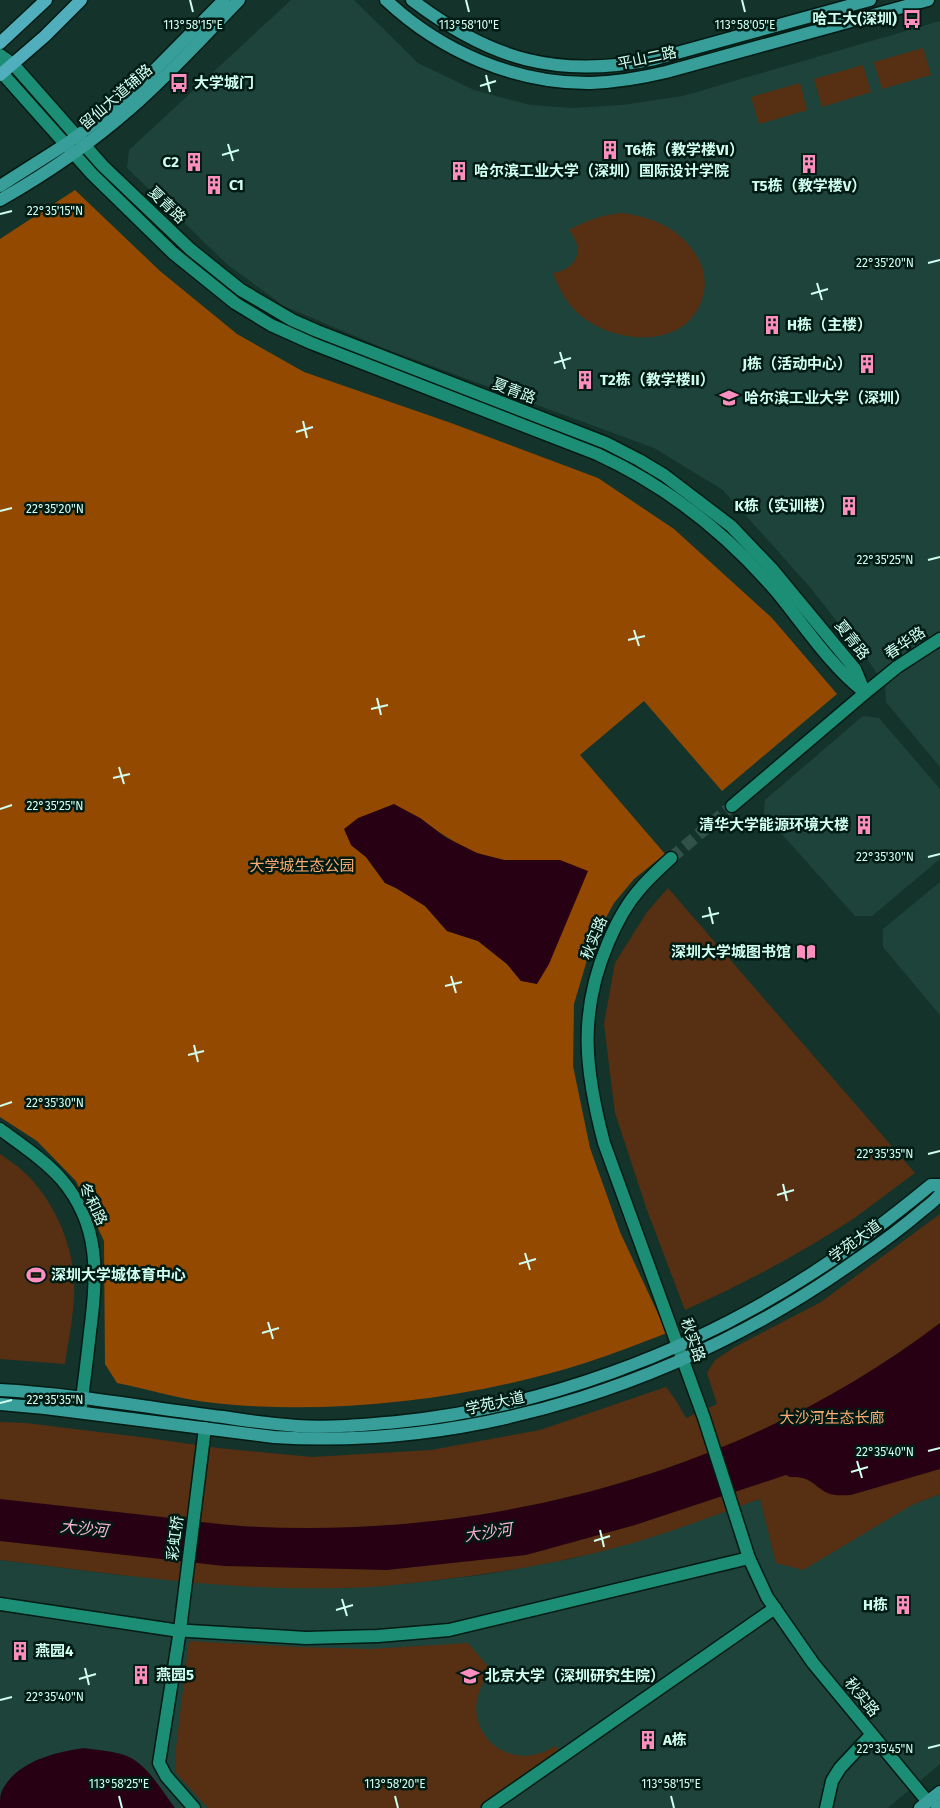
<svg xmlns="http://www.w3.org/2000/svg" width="940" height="1808" font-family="'Fira Sans','Noto Sans SC',sans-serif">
  <rect width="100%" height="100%" fill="#14342b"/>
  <g fill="#1e433a">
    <path d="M 291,0 L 354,0 L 418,63 L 474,90 L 530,105 L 574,108 L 622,105 L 683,96 L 940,21 L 940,767 L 886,702 L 885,686 L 872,666 L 809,586 L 723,490 L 654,448 L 383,348 L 284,306 L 228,265 L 127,168 L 129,150 Z"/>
    <path d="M 863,716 L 879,718 L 940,789 L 940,859 L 872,916 L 855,916 L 764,814 L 765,800 Z"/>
    <path d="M 940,882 L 940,1015 L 883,947 L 883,929 Z"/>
    <path d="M 940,1494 L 940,1764 L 888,1808 L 0,1808 L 0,1560 L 120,1575 L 243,1586 L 340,1588 L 404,1584 L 482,1575 L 575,1558 L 708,1517 L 760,1499 L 776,1563 L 912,1505 Z"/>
  </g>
  <g fill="#572f12">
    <path d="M 923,48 L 931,75 L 882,89 L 874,62 Z"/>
    <path d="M 863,65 L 871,92 L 822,107 L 814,79 Z"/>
    <path d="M 800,83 L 807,110 L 759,124 L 751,97 Z"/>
    <path d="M 622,213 C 650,217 675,226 692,249 C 701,261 707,276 704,291 C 693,354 605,346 572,307 C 563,297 558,285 553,273 C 578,269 585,249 569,230 C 587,220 602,215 622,213 Z"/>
    <path d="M 668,888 L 915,1173 C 894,1188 874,1204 853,1219 C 800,1254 743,1284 685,1310 L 647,1210 L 615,1113 L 604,1024 L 615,963 L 647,912 Z"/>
    <path d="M 0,1154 C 8,1160 17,1165 24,1172 C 56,1202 77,1252 74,1296 C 73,1319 68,1342 65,1364 L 0,1359 Z"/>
    <path d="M 940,1214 L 940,1494 L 912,1505 L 803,1570 L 776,1563 L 760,1499 C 721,1513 682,1528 643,1540 C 576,1560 507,1572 437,1580 C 405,1584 373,1588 340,1588 C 227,1591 113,1574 0,1560 L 0,1422 L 26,1423 L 148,1438 L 218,1448 L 312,1457 L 431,1450 L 540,1430 L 666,1387 L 675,1399 L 686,1418 L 717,1404 L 707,1373 L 715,1360 L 735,1347 L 821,1302 Z"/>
    <path d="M 189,1641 L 298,1647 L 370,1649 L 468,1643 L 492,1671 C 449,1718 502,1780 555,1746 L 560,1752 L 479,1808 L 208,1808 L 176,1773 L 175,1756 Z"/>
  </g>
  <path fill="#944901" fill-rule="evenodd" d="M 75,190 L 160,271 L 237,334 L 304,372 L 451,423 L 598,478 L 674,529 L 772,618 L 837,694 L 722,791 L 644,701 L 580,755 L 665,854 L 634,879 L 614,903 L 592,943 L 574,1004 L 573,1066 L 590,1148 L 620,1232 L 667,1333 C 640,1343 613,1354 585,1363 C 473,1399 331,1416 214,1403 C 183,1400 148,1389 117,1383 L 105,1364 L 104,1241 L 76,1181 L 37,1141 L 0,1117 L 0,239 ZM 420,818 C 445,837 473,857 505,860 C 523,861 542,860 559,860 L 521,981 L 507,964 L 478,941 L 447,931 L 425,906 L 396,888 L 385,883 L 366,857 L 351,845 Z"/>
  <g fill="#270013">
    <path d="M 394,804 L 420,818 L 445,837 L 477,853 L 504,860 L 560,860 L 588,871 L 549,964 L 537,984 L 521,981 L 507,964 L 478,941 L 447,931 L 425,906 L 396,888 L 385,883 L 366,857 L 351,845 L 344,829 L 358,818 Z"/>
    <path d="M 940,1323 L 940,1469 L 851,1495 C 844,1495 837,1496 830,1494 C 813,1487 813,1476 790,1477 L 786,1475 L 635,1525 L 526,1555 L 387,1570 L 224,1566 L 0,1541 L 0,1499 C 54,1505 108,1511 162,1517 C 189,1520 215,1524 241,1526 C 486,1541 743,1473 940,1323 Z"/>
    <path d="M 84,1748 C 97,1750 114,1751 127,1756 C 148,1765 162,1791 175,1808 L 0,1808 C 0,1803 0,1797 1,1793 C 14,1762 55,1752 84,1748 Z"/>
  </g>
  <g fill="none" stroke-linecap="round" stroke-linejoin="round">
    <path stroke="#305249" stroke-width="12" stroke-dasharray="12 6" stroke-linecap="butt" d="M 671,858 L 732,806"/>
    <g stroke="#001b14" stroke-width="15">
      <g id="street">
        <path d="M 0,55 L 13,64 L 103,166 L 190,249 L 241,290 L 292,320 L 317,331 L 606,443 L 639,460 L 664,475 L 731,526 L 773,570 L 855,669 L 865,693"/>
        <path d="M 0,68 L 2,73 L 92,174 L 173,253 L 235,303 L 271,325 L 311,343 L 597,454 C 667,486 726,533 776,591 C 804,625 829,664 863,691"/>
        <path d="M 732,806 L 865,693 L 897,667 L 940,639"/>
        <path d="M 671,858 C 660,868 648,879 639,890 C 625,906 616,924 608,943 C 578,1013 585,1071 604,1143 L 704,1418 L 749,1558 L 767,1597 L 813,1663 L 928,1802"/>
        <path d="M 0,1129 C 20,1144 46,1161 62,1180 C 101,1226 97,1276 90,1332 C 87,1359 84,1386 80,1412"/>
        <path d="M 0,1604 L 173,1630 L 306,1638 L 378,1636 L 449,1630 L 749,1558"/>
        <path d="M 194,1808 L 166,1776 L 159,1763 L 180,1630 L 205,1428"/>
        <path d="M 488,1808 L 775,1608"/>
        <path d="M 826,1808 L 832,1781 L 840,1768 L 871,1735"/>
      </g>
    </g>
    <g stroke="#001b14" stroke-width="15">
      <g id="secondary">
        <path d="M 386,0 C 440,51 515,84 591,83 C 616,82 641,78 666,72 L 928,0"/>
        <path d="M 412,0 C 491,60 557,79 655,59 L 870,0"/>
        <path d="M 0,186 L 66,144 L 122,103 L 224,0"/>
        <path d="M 0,200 C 46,174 91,143 131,108 C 169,75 204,36 239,0"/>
        <path d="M 0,1390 C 73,1394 150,1408 223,1417 C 247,1421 272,1424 297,1426 C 330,1428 364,1425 397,1422 C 541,1408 689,1353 811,1274 C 853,1247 892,1217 931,1185 L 940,1185"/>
        <path d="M 0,1404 L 45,1408 L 274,1437 C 480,1450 690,1379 858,1259 C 880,1244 903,1227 924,1209 C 929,1205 936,1200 940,1194"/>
        <path d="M 920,1808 L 940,1792"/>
        <path d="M 937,1808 L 940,1806"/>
      </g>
    </g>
    <g stroke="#001b14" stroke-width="15">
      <g id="primary">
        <path d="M 0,43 L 46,0"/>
        <path d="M 0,75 L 45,36 L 81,0"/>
      </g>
    </g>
    <use href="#street" stroke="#1d8e76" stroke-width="12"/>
    <use href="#secondary" stroke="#379e9a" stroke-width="12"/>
    <use href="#primary" stroke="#51aebd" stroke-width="12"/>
  </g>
  <path fill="none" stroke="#d0fff0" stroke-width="2" d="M 190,0 L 193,12M 466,0 L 469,12M 742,0 L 745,12M 486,75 L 490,92M 480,86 L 496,81M 228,144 L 233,161M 222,155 L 239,150M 0,214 L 12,211M 928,263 L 940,260M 817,283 L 822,300M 811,294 L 828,289M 560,352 L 565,369M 554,363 L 571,358M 303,421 L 307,438M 296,432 L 313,427M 0,511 L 12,508M 928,560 L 940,557M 634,630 L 639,646M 628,640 L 645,636M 377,698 L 381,715M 371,709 L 388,705M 119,767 L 124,784M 113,778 L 130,774M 0,809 L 12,805M 928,857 L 940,854M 709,907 L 713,924M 702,917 L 719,913M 451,976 L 456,993M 445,986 L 462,982M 194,1045 L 198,1062M 188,1055 L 204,1051M 0,1106 L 12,1102M 928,1154 L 940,1151M 783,1184 L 787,1201M 777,1195 L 794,1190M 525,1253 L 530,1270M 519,1264 L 536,1259M 268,1322 L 273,1339M 262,1333 L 279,1328M 0,1403 L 12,1400M 928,1451 L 940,1448M 857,1461 L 862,1478M 851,1472 L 868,1467M 600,1530 L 604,1547M 594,1541 L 610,1536M 342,1599 L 347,1616M 336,1610 L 353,1605M 85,1668 L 89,1685M 79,1679 L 96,1674M 0,1700 L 12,1697M 928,1748 L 940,1745M 119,1796 L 122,1808M 395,1796 L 398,1808M 671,1796 L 674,1808"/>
  <defs>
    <g id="bus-bare" transform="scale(1.5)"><path d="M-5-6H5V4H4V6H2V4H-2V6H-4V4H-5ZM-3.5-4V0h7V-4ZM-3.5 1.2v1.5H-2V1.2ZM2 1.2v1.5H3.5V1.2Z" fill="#fe8ebe" stroke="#001b14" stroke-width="2.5" paint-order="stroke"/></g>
    <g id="building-bare" transform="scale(1.5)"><path d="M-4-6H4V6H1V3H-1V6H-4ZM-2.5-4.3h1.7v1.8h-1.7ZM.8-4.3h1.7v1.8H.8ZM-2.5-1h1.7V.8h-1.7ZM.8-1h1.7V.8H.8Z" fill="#fe8ebe" stroke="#001b14" stroke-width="2.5" paint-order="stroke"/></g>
    <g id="university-bare" transform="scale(1.5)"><path d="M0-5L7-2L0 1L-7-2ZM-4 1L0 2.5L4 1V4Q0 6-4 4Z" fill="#fe8ebe" stroke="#001b14" stroke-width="2.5" paint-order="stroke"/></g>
    <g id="library-bare" transform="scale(1.5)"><path d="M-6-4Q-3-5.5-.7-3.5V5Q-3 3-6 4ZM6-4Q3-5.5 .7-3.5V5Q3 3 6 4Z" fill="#fe8ebe" stroke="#001b14" stroke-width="2.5" paint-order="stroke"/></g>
    <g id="stadium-bare" transform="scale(1.5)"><path d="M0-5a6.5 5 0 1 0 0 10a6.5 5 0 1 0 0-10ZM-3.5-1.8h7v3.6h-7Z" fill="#fe8ebe" stroke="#001b14" stroke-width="2.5" paint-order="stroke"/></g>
  </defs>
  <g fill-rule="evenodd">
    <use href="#bus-bare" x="912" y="19"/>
    <use href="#bus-bare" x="179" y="83"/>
    <use href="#building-bare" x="610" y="150"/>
    <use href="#building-bare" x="194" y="162"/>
    <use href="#building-bare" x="809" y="164"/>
    <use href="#building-bare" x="459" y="171"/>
    <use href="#building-bare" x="214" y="185"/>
    <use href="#building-bare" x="772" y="325"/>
    <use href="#building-bare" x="867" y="364"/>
    <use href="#building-bare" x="585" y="380"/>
    <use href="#university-bare" x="729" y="398"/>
    <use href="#building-bare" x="849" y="506"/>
    <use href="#building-bare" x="864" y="825"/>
    <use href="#library-bare" x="806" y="952"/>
    <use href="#stadium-bare" x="36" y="1275"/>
    <use href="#building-bare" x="903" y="1605"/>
    <use href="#building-bare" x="20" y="1651"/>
    <use href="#building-bare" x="141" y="1675"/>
    <use href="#university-bare" x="470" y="1676"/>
    <use href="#building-bare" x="648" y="1740"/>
  </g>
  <g text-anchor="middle" stroke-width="5" stroke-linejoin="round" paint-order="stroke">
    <g font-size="15" font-weight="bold" fill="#d0fff0" stroke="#001b14" text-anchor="start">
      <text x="897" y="24" text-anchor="end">哈工大(深圳)</text>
      <text x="194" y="88">大学城门</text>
      <text x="625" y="155">T6栋（教学楼VI）</text>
      <text x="179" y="167" text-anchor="end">C2</text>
      <text x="474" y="176">哈尔滨工业大学（深圳）国际设计学院</text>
      <text x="229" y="190">C1</text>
      <text x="809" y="191" text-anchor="middle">T5栋（教学楼V）</text>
      <text x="787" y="330">H栋（主楼）</text>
      <text x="852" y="369" text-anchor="end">J栋（活动中心）</text>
      <text x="600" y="385">T2栋（教学楼II）</text>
      <text x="744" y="403">哈尔滨工业大学（深圳）</text>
      <text x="834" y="511" text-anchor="end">K栋（实训楼）</text>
      <text x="849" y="830" text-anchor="end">清华大学能源环境大楼</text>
      <text x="791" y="957" text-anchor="end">深圳大学城图书馆</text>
      <text x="51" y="1280">深圳大学城体育中心</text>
      <text x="888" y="1610" text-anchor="end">H栋</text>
      <text x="35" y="1656">燕园4</text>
      <text x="156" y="1680">燕园5</text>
      <text x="485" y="1681">北京大学（深圳研究生院）</text>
      <text x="663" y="1745">A栋</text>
    </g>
    <g font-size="15" fill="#d0fff0" stroke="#001b14">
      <text transform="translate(647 58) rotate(-12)" y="5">平山二路</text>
      <text transform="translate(116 97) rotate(-41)" y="5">留仙大道辅路</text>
      <text transform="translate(167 205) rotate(44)" y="5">夏青路</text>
      <text transform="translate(514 391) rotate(21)" y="5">夏青路</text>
      <text transform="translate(852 640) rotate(52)" y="5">夏青路</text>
      <text transform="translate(905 643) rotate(-34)" y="5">春华路</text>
      <text transform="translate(594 938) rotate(-68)" y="5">秋实路</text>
      <text transform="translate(93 1204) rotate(64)" y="5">冬和路</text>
      <text transform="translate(855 1241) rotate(-36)" y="5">学苑大道</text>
      <text transform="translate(693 1340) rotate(71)" y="5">秋实路</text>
      <text transform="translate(495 1403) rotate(-12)" y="5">学苑大道</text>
      <text transform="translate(175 1538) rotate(-83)" y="5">彩虹桥</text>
      <text transform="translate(862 1697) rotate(51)" y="5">秋实路</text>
    </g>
    <g font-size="15" fill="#feab73" stroke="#001b14">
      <text x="302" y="871">大学城生态公园</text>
      <text x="832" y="1423">大沙河生态长廊</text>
    </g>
    <g font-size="16" font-style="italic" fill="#fdb4d1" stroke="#001b14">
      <text transform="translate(84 1528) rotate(6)" y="6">大沙河</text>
      <text transform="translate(488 1532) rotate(-8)" y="6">大沙河</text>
    </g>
  </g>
  <g font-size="12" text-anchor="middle" fill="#d0fff0" stroke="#001b14" stroke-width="5" stroke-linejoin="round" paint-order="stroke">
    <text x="193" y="29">113°58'15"E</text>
    <text x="469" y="29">113°58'10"E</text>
    <text x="745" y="29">113°58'05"E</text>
    <text x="55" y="215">22°35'15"N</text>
    <text x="885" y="267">22°35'20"N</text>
    <text x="55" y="513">22°35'20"N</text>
    <text x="885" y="564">22°35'25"N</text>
    <text x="55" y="810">22°35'25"N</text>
    <text x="885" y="861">22°35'30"N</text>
    <text x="55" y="1107">22°35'30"N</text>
    <text x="885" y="1158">22°35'35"N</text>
    <text x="55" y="1404">22°35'35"N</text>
    <text x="885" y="1456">22°35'40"N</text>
    <text x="55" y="1701">22°35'40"N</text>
    <text x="885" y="1753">22°35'45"N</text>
    <text x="119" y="1788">113°58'25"E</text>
    <text x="395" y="1788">113°58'20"E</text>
    <text x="671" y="1788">113°58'15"E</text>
  </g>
</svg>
